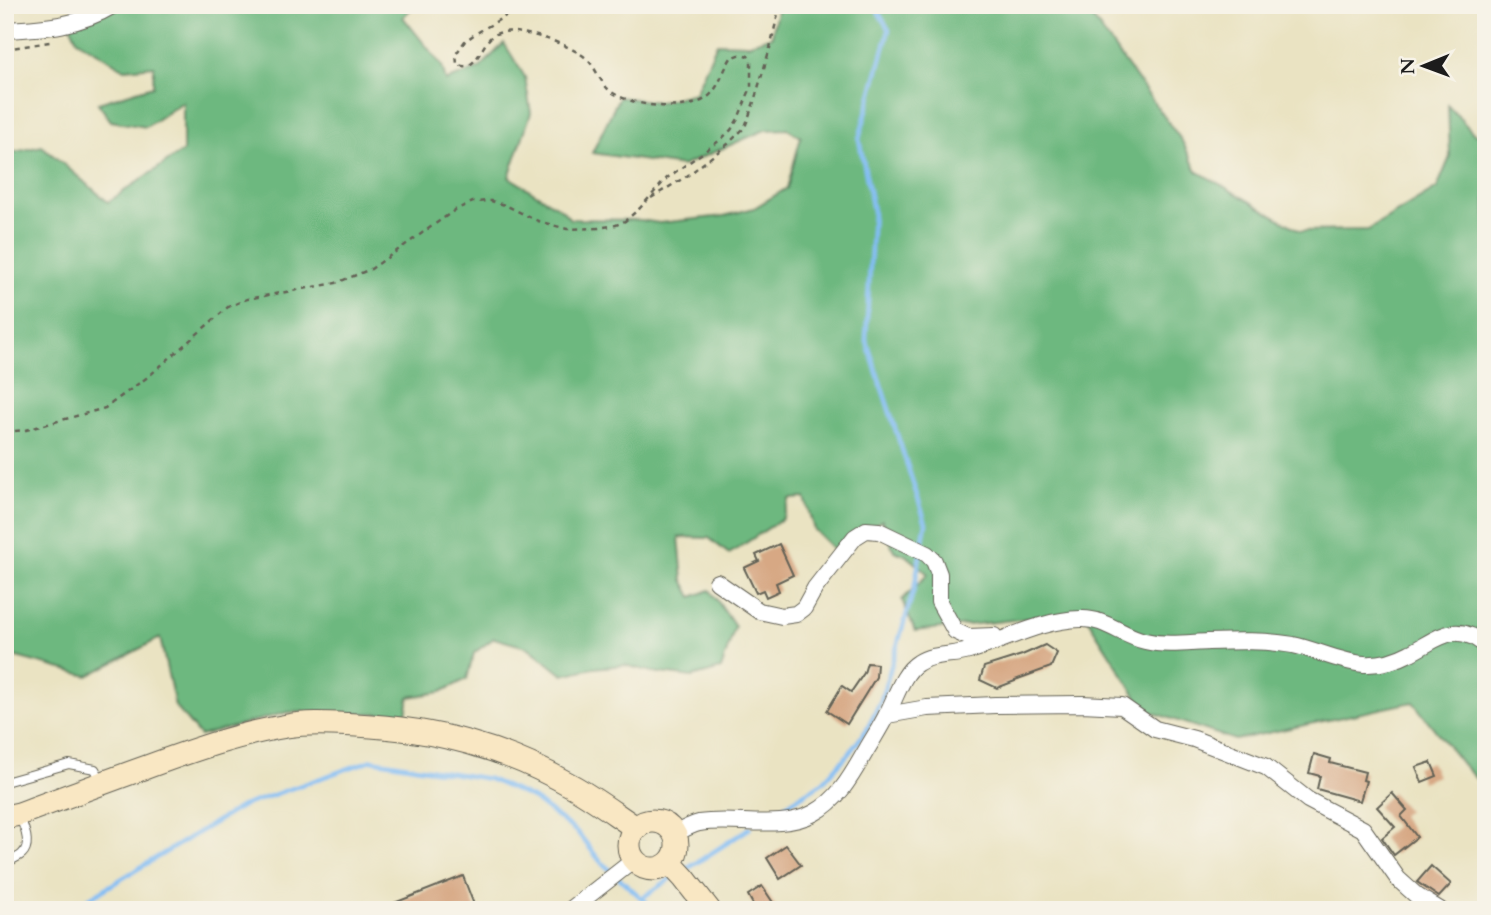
<svg xmlns="http://www.w3.org/2000/svg" width="1491" height="915" font-family="Cardo,serif">
  <rect width="100%" height="100%" fill="#f7f3e8"/>
  <filter id="ink" filterUnits="userSpaceOnUse"><feTurbulence type="fractalNoise" baseFrequency=".0143" numOctaves="2"/><feDisplacementMap in="SourceGraphic" scale="14" xChannelSelector="R" yChannelSelector="G"/><feConvolveMatrix kernelMatrix="1 2 1 2 8 2 1 2 1" color-interpolation-filters="sRGB"/></filter>
  <filter id="wash" filterUnits="userSpaceOnUse"><feTurbulence type="fractalNoise" baseFrequency=".00686" numOctaves="4" result="noise"/><feDisplacementMap in="SourceGraphic" scale="28" xChannelSelector="R" yChannelSelector="G"/><feGaussianBlur stdDeviation="1.57" result="paint"/><feColorMatrix in="noise" values="0 0 0 0 0 0 0 0 0 0 0 0 0 0 0 0 0 1.4 0 .05"/><feComposite in="paint" operator="in"/></filter>
  <g filter="url(#wash)">
    <rect width="100%" height="100%" fill="#eae3c2"/>
    <path fill="#6db87f" stroke="#446a4e" stroke-width="2" d="M 94,5 L 415,5 L 403,17 L 442,66 L 446,81 L 480,68 L 504,43 L 525,77 L 531,113 L 509,177 L 562,210 L 570,219 L 641,220 L 659,223 L 724,216 L 754,208 L 787,188 L 801,137 L 787,129 L 765,130 L 682,166 L 592,153 L 619,97 L 659,102 L 695,93 L 717,43 L 748,44 L 772,36 L 778,5 L 1083,5 L 1182,141 L 1197,171 L 1301,231 L 1368,230 L 1437,188 L 1450,157 L 1448,105 L 1474,134 L 1486,135 L 1486,789 L 1463,765 L 1413,702 L 1235,740 L 1145,710 L 1083,612 L 915,631 L 902,600 L 928,574 L 905,555 L 894,551 L 882,520 L 834,550 L 814,530 L 805,498 L 790,499 L 782,519 L 729,554 L 709,538 L 679,537 L 683,580 L 692,597 L 710,590 L 735,627 L 721,669 L 692,677 L 652,672 L 625,665 L 593,668 L 563,675 L 529,648 L 494,638 L 474,653 L 467,679 L 441,692 L 409,697 L 406,714 L 288,712 L 200,736 L 175,706 L 160,638 L 88,676 L 5,654 L 5,154 L 42,146 L 108,202 L 183,151 L 183,102 L 146,127 L 111,121 L 98,103 L 153,86 L 154,66 L 125,69 L 77,40 L 67,18 Z"/>
    <g fill="none" stroke-linecap="round" stroke-linejoin="round">
      <g stroke="#82bdf4" stroke-width="4.5">
        <path d="M 769,816 L 823,782 L 850,752 L 867,729 L 881,700 L 914,589 L 926,523 L 866,339 L 873,211 L 859,139 L 889,30 L 874,5"/>
        <path d="M 687,869 L 750,828"/>
        <path d="M 642,898 L 673,877"/>
        <path d="M 70,910 L 242,806 L 372,760 L 489,779 L 534,799 L 578,833 L 600,861 L 655,910"/>
      </g>
    </g>
    <g id="blocks">
      <g fill="#d7a884">
        <path d="M 779,544 L 793,575 L 776,583 L 779,591 L 766,597 L 763,590 L 756,593 L 744,568 L 759,561 L 756,555 Z"/>
        <path d="M 1045,645 L 1057,653 L 1051,667 L 1015,680 L 1015,681 L 997,688 L 980,680 L 984,667 L 1022,655 Z"/>
        <path d="M 867,663 L 877,664 L 876,677 L 847,724 L 827,711 L 842,686 L 851,692 L 864,673 Z"/>
        <path d="M 1314,754 L 1331,759 L 1330,763 L 1365,772 L 1363,780 L 1366,781 L 1360,801 L 1317,789 L 1320,776 L 1309,773 Z"/>
        <path d="M 1431,762 L 1437,776 L 1422,782 L 1416,767 Z"/>
        <path d="M 1392,793 L 1407,810 L 1401,816 L 1417,837 L 1394,855 L 1382,838 L 1395,827 L 1377,807 Z"/>
        <path d="M 786,845 L 801,865 L 780,879 L 767,858 Z"/>
        <path d="M 1431,866 L 1451,884 L 1439,897 L 1417,882 Z"/>
        <path d="M 463,876 L 476,910 L 379,910 L 379,909 Z"/>
        <path d="M 762,886 L 778,910 L 756,910 L 748,895 Z"/>
      </g>
    </g>
  </g>
  <g filter="url(#ink)">
    <use href="#blocks" fill-opacity="0" stroke="#646256" stroke-width="2"/>
    <g fill="none" stroke-linecap="round" stroke-linejoin="round">
      <g stroke="#646256" stroke-width="10">
        <g id="service">
          <path d="M 5,782 L 69,764 L 95,769 L 101,780"/>
          <path d="M 5,858 L 12,860 C 15,858 19,857 22,854 C 32,845 24,826 19,816"/>
        </g>
      </g>
      <g stroke="#646256" stroke-width="18">
        <g id="minor">
          <path d="M 5,30 C 46,28 79,26 114,5"/>
          <path d="M 717,582 L 759,611 L 782,616 L 796,614 L 804,608 L 815,588 L 855,537 L 866,530 L 879,531 L 927,554 L 934,561 L 939,574 L 939,602 L 955,631 L 968,637 L 994,636 L 997,640"/>
          <path d="M 887,715 L 927,708 L 995,705 L 1082,704 L 1122,706 L 1155,729 L 1194,739 L 1266,767 L 1308,800 L 1363,829 L 1398,879 L 1417,896 L 1440,910"/>
          <path d="M 674,834 C 682,830 691,825 699,823 C 735,817 781,831 814,813 C 840,799 853,773 867,749 C 874,737 882,725 888,712 C 896,697 903,672 918,663 C 933,653 953,656 969,651 C 1007,640 1040,620 1081,619 C 1105,618 1122,636 1145,641 C 1166,646 1186,643 1208,642 C 1235,641 1265,640 1293,645 C 1317,650 1339,662 1364,664 C 1381,665 1395,661 1410,653 C 1438,639 1456,619 1486,646"/>
          <path d="M 570,910 L 634,860"/>
        </g>
      </g>
      <g stroke="#646256" stroke-width="25">
        <g id="secondary">
          <path d="M 5,817 L 19,814 C 60,799 102,783 144,768 C 190,751 238,734 287,726 C 309,722 333,724 356,725 C 436,729 504,747 574,787 C 595,799 615,814 636,828"/>
          <circle cx="653" cy="845" r="24"/>
          <path d="M 670,863 L 684,878 L 709,910"/>
        </g>
      </g>
      <g stroke="#646256" stroke-width="2.5" stroke-dasharray="5 5" stroke-linecap="butt">
        <path d="M 5,49 L 50,42"/>
        <path d="M 651,198 L 687,176 L 728,144 L 745,127 L 753,105 L 770,48 L 780,5"/>
        <path d="M 5,432 L 26,430 L 105,408 L 149,376 L 228,307 L 247,299 L 336,283 L 371,269 L 455,210 L 473,202 L 491,201 L 505,205 L 538,221 L 567,229 L 599,228 L 616,225 L 625,221 L 640,208 L 667,178 L 719,141 L 731,130 L 738,119 L 751,87 L 751,61 L 748,56 L 742,54 L 731,58 C 722,72 719,90 705,99 C 684,113 626,106 608,89 C 598,79 595,64 582,55 C 565,44 542,36 522,33 C 511,31 499,30 491,37 C 481,46 475,74 457,64 L 456,54 L 465,41 L 475,34 L 524,5"/>
      </g>
      <use href="#service" stroke="#fff" stroke-width="8"/>
      <use href="#minor" stroke="#fff" stroke-width="16"/>
      <use href="#secondary" stroke="#f9e7c3" stroke-width="23"/>
    </g>
  </g>
  <rect width="1491" height="915" fill="none" stroke="#f7f3e8" stroke-width="28"/>
  <g transform="translate(1424 66) rotate(269)" stroke="#f7f3e8" stroke-width="5" paint-order="stroke">
  <path d="M0-5L12 26L0 18L-12 26Z" fill="#1c1c1c"/>
  <text y="-10" font-size="19" font-weight="bold" text-anchor="middle" fill="#1c1c1c">N</text>
  </g>
</svg>
